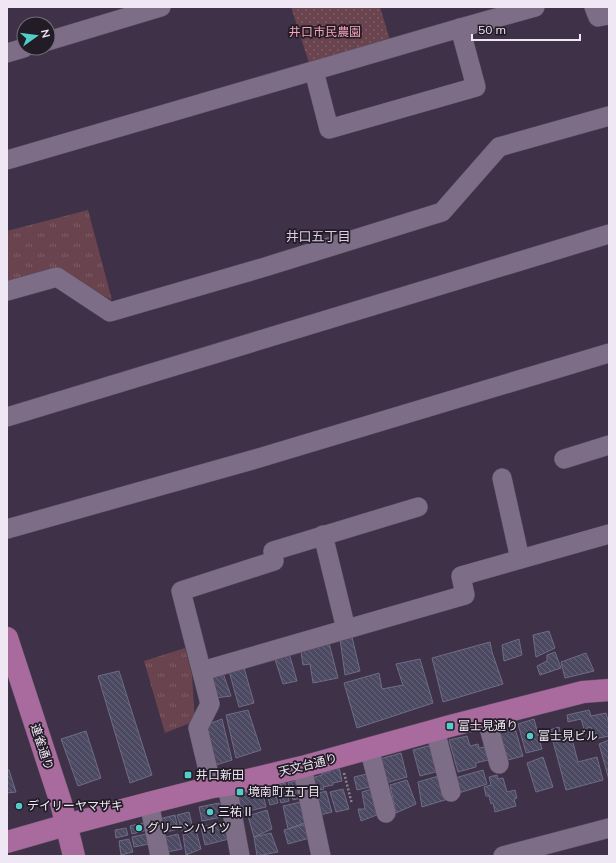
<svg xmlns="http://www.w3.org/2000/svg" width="616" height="863" font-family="Mulish,'Noto Sans JP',sans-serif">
  <defs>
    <pattern id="park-tufts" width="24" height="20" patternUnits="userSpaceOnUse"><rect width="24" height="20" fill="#69434d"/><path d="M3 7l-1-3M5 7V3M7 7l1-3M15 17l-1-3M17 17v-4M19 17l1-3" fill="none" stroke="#7f5e67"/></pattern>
    <pattern id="garden-dots" width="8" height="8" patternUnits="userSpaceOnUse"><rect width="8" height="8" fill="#69434d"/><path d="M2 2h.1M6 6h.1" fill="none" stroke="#7f5e67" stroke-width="1.8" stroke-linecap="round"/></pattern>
    <pattern id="building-back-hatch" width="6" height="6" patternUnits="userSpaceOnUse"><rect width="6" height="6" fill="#4c4963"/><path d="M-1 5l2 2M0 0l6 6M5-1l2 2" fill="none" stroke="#66637a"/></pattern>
  </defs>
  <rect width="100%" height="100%" fill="#3f3147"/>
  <g fill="url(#park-tufts)">
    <path d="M 88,210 L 112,300 L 56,272 L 7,285 L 7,231 Z"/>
    <path d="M 185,648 L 192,675 L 195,721 L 165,733 L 144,661 Z"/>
  </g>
  <path fill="url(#garden-dots)" d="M 291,7 L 380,7 L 390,40 L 309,63 Z"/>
  <g fill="url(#building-back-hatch)" stroke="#6e6c87">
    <path d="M 549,631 L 555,648 L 536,657 L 533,635 Z"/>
    <path d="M 352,637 L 360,671 L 345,675 L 340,639 Z"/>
    <path d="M 519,639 L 522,655 L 504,661 L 502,645 Z"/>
    <path d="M 490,642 L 492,652 L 503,684 L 443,702 L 432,658 Z"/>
    <path d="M 329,643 L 338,678 L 313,683 L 310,664 L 303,665 L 301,652 Z"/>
    <path d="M 555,652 L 561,668 L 540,675 L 537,666 L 547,661 L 547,655 Z"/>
    <path d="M 289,653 L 297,681 L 283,684 L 274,656 Z"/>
    <path d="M 586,653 L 594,671 L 565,678 L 561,662 Z"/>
    <path d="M 420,659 L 433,703 L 357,728 L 344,683 L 379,673 L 382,689 L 403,685 L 396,664 Z"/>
    <path d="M 244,668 L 254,703 L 239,707 L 229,671 Z"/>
    <path d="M 119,671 L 152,775 L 130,783 L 98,676 Z"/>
    <path d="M 223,673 L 231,696 L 215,698 L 211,676 Z"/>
    <path d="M 248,710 L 261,750 L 236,758 L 226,715 Z"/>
    <path d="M 589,710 L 591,716 L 606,713 L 609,723 L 609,736 L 594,739 L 591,727 L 584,729 L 581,719 L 568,722 L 567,715 Z"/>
    <path d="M 222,719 L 232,760 L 213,766 L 206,725 Z"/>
    <path d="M 534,719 L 542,749 L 526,753 L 518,724 Z"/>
    <path d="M 514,725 L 523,756 L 508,760 L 499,729 Z"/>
    <path d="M 559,727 L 561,738 L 571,735 L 578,762 L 597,757 L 603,780 L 566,790 L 550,730 Z"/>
    <path d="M 86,731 L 101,778 L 78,786 L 61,739 Z"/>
    <path d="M 467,736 L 470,746 L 478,744 L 479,748 L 484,747 L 488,760 L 476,763 L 476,767 L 458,772 L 449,740 Z"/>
    <path d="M 609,740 L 609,780 L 599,744 Z"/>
    <path d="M 432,745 L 439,771 L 420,776 L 413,750 Z"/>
    <path d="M 401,753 L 407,777 L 386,783 L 380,759 Z"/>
    <path d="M 543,757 L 553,787 L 536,792 L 527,763 Z"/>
    <path d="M 339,767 L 342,781 L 333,783 L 333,785 L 323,787 L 324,789 L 315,791 L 311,778 L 322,775 L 321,774 L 331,771 L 331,770 Z"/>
    <path d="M 7,770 L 9,770 L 16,792 L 7,793 Z"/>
    <path d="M 483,770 L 487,784 L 459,793 L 455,778 Z"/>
    <path d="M 371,773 L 374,786 L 357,790 L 354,777 Z"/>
    <path d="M 442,775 L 448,799 L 422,807 L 418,782 Z"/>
    <path d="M 497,775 L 498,779 L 503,778 L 507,792 L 515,790 L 517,798 L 514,799 L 516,806 L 495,812 L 493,803 L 491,804 L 489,796 L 486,796 L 484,787 L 491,785 L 489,777 Z"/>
    <path d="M 300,780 L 305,797 L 293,800 L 288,783 Z"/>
    <path d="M 407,780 L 416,804 L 396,813 L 390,785 Z"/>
    <path d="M 285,783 L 289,801 L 281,803 L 276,786 Z"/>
    <path d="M 274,786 L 278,803 L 270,805 L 265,788 Z"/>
    <path d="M 375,788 L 382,813 L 361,821 L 358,809 L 365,809 L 362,792 Z"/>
    <path d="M 262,789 L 266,807 L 240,813 L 236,795 Z"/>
    <path d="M 343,789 L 349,809 L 336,812 L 330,792 Z"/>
    <path d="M 326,791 L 332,812 L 320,815 L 315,794 Z"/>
    <path d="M 305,801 L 310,821 L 288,829 L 283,806 Z"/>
    <path d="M 219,803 L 222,817 L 202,821 L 199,807 Z"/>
    <path d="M 267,810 L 272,829 L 254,837 L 248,816 Z"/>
    <path d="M 189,812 L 193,828 L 182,831 L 177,815 Z"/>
    <path d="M 175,815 L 178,829 L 163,833 L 159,819 Z"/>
    <path d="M 226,822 L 229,839 L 205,845 L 201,827 Z"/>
    <path d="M 143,823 L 146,824 L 147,830 L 132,834 L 130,826 Z"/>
    <path d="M 310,823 L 313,837 L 288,844 L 284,830 Z"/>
    <path d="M 126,828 L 128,835 L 116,838 L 115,830 Z"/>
    <path d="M 196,830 L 201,849 L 186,855 L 183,835 Z"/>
    <path d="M 271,833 L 278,852 L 257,856 L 254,837 Z"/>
    <path d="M 146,834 L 149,844 L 134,847 L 132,837 Z"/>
    <path d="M 178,834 L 182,849 L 167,852 L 162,838 Z"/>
    <path d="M 129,839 L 133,852 L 121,855 L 119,841 Z"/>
  </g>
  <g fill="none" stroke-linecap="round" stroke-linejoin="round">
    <g stroke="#5b4e61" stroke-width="20">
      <g id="minor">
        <path d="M 594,7 L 598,17 L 609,15"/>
        <path d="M 48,41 L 161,7"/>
        <path d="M 7,53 L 24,48"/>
        <path d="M 314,71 L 329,129 L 476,87 L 460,28"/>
        <path d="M 7,160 L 460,28 L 535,7"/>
        <path d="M 7,291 L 57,277 L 110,312 L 265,267 L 442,212 L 499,147 L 609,116"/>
        <path d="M 7,417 L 609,234"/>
        <path d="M 564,459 L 609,445"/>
        <path d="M 502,478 L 520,559"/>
        <path d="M 7,529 L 252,460 L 609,353"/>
        <path d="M 323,535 L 346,629"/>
        <path d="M 202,671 L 465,595 L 461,576 L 609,534"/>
        <path d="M 486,717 L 499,764"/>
        <path d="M 435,730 L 451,792"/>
        <path d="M 369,748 L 386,813"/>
        <path d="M 302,767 L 321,856"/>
        <path d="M 227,785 L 240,856"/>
        <path d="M 212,787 L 198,728 L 210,704 L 181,591 L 274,561 L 273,551 L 418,507"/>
        <path d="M 149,803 L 160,856"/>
        <path d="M 503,856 L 609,828"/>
      </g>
    </g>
    <g stroke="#5b4e61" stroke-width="23">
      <g id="major">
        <path d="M 7,638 L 61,803 L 74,856"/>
        <path d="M 7,842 L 66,825 L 149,803 L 212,787 L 227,785 L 302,767 L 450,726 L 583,692 L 609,690"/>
      </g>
    </g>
    <path stroke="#8f8395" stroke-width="2.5" stroke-dasharray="2 2" stroke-linecap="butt" d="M 344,773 L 352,804"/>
    <use href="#minor" stroke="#7e6d86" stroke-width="19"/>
    <use href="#major" stroke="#a96a9d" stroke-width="22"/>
  </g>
  <g fill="#53cdc9" stroke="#221c26" stroke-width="1.5">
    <rect x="446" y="722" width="8" height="8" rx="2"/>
    <circle cx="530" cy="736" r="4"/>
    <rect x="184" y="771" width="8" height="8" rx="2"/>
    <rect x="236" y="788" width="8" height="8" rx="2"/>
    <circle cx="19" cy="806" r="4"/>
    <circle cx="210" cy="812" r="4"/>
    <circle cx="139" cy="828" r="4"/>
  </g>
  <g text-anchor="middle" stroke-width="3.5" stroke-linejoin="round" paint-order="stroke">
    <g font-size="12" fill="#f9a2b9" stroke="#221c26">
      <text x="325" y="36">井口市民農園</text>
    </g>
    <g font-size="12" fill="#f0e7f5" stroke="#221c26" text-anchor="start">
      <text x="458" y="730">富士見通り</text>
      <text x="538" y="740">富士見ビル</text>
      <text x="196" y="779">井口新田</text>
      <text x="248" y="796">境南町五丁目</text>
      <text x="27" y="810">デイリーヤマザキ</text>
      <text x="218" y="816">三祐Ⅱ</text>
      <text x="147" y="832">グリーンハイツ</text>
    </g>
    <g font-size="12" fill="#f0e7f5" stroke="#221c26">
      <text transform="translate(42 747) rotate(72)" y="4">連雀通り</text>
      <text transform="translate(308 765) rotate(-14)" y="4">天文台通り</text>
    </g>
    <g font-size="13" fill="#ddcbe7" stroke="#221c26">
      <text x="318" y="241">井口五丁目</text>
    </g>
  </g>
  <rect width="616" height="863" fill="none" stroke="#f0e7f5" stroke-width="16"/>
  <g transform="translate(36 36) rotate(76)"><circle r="19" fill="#221c26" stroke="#746d79"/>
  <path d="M0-3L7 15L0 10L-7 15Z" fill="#53cdc9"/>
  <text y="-6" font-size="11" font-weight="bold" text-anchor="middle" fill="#f0e7f5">N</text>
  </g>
  <path d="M472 34v6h108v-6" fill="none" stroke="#f0e7f5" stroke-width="2"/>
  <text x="478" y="34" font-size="12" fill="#f0e7f5" stroke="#221c26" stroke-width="3" paint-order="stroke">50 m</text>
</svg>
